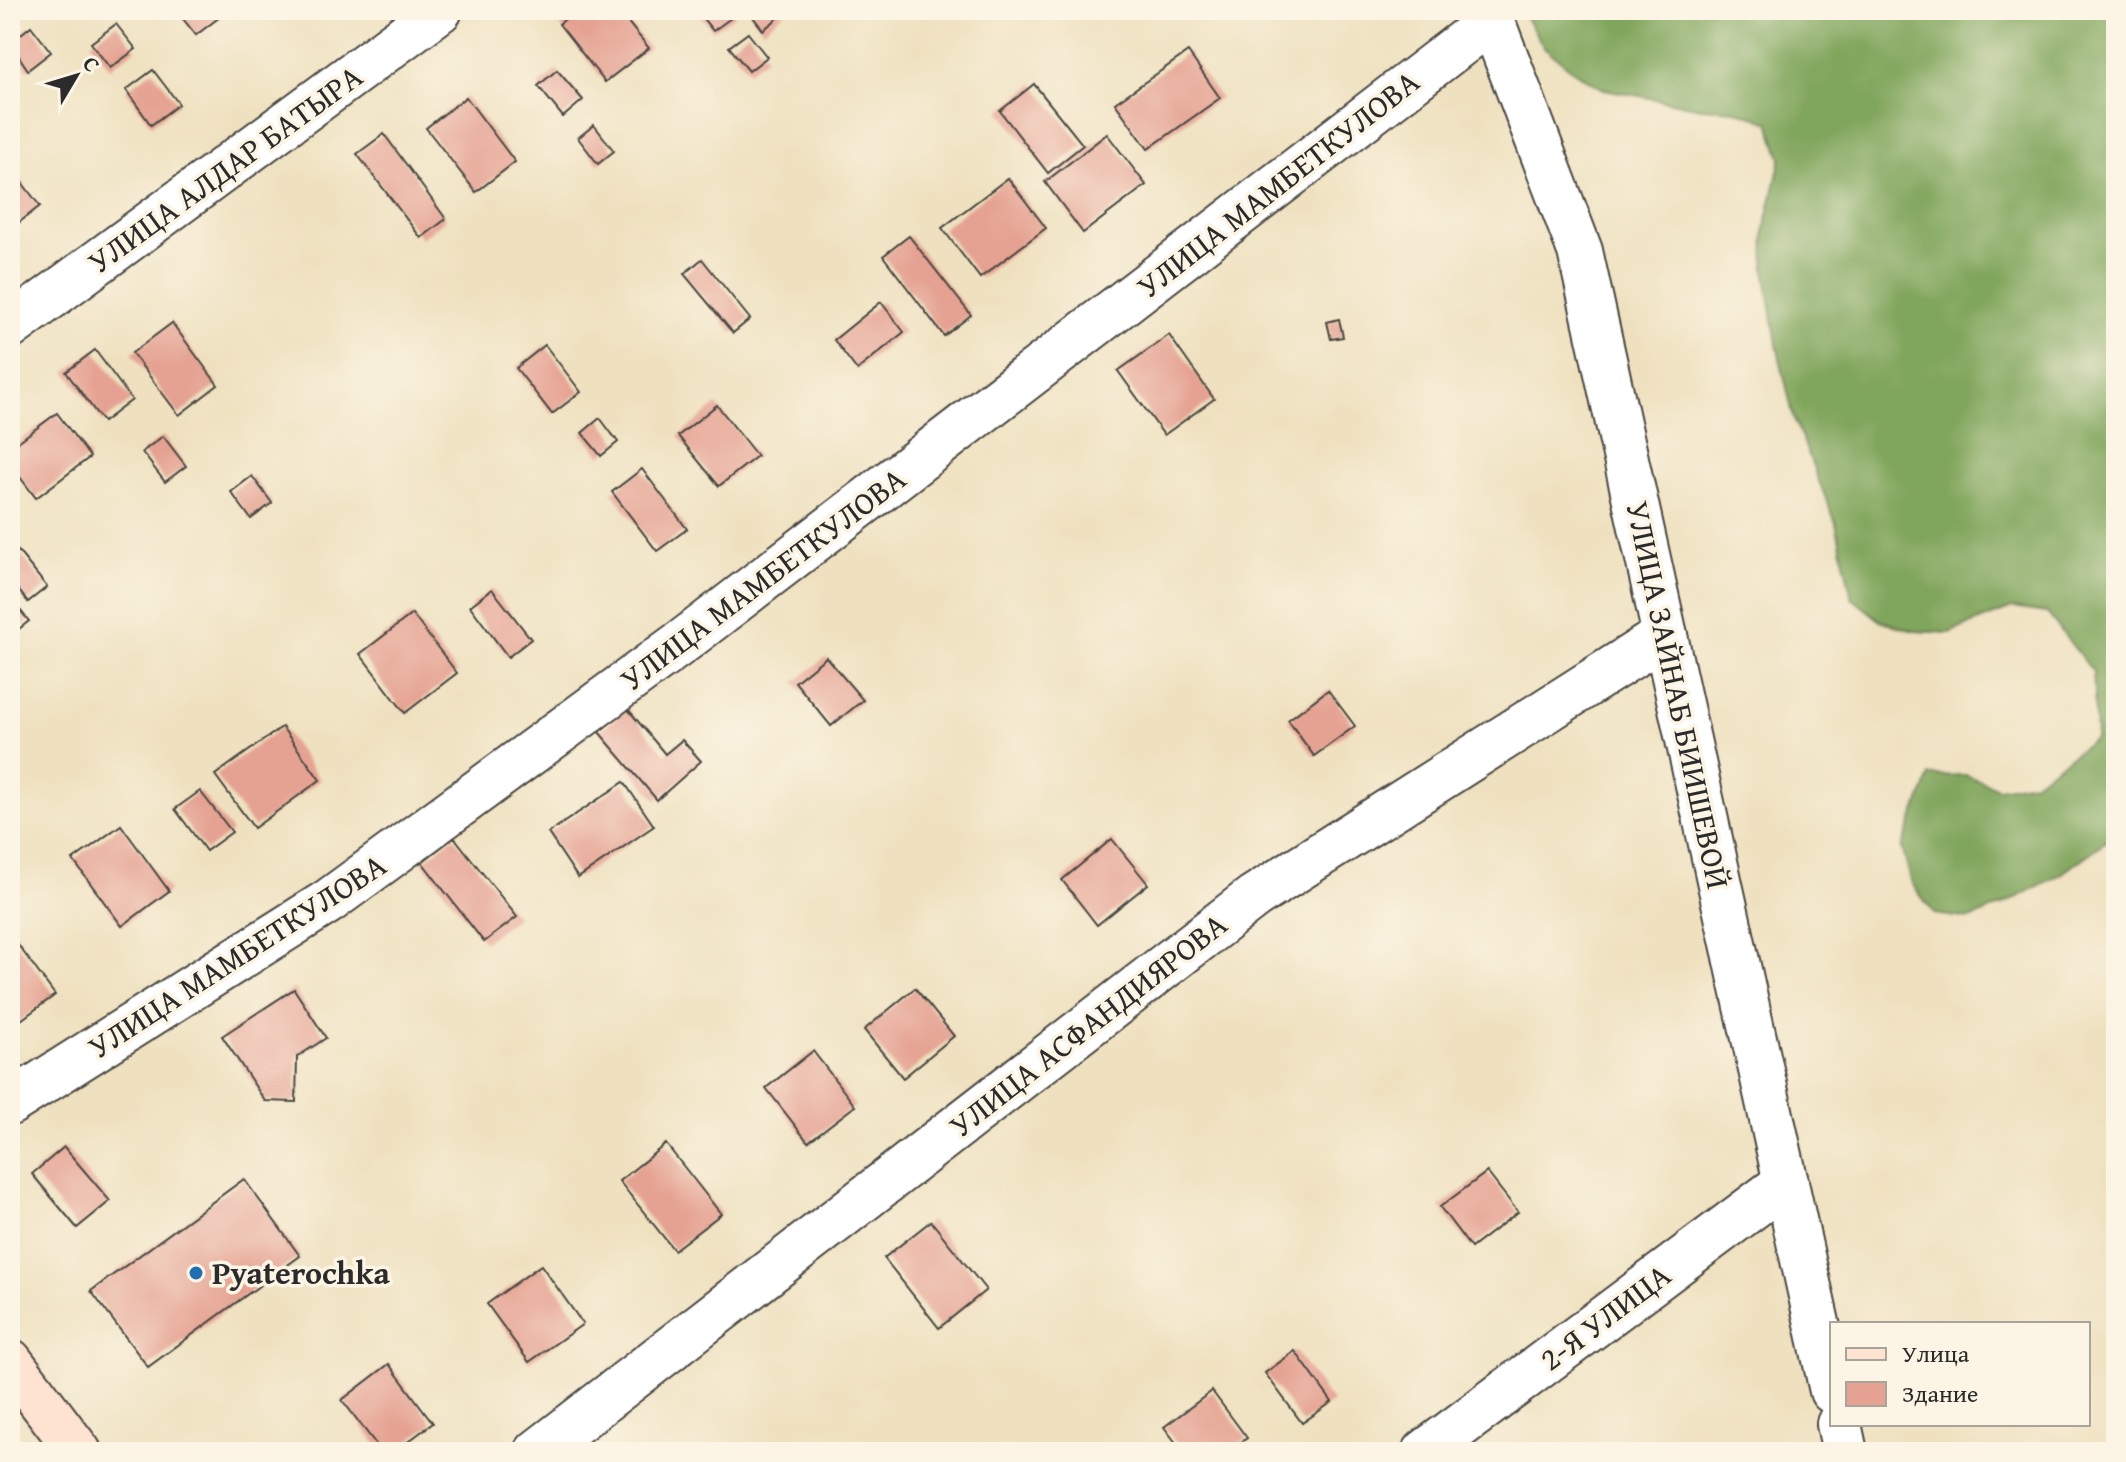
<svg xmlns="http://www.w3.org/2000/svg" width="2126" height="1462" font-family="'Gentium Book Plus',serif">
  <rect width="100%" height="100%" fill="#fcf5e5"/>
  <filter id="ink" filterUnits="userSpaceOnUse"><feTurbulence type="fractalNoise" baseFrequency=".0125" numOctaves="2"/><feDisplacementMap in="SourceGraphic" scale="16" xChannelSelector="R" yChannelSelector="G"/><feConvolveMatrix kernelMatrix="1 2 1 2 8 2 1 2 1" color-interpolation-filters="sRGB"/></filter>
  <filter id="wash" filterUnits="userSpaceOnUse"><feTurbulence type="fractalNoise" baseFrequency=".006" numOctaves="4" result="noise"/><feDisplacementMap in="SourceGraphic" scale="32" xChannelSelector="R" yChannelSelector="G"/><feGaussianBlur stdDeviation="1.8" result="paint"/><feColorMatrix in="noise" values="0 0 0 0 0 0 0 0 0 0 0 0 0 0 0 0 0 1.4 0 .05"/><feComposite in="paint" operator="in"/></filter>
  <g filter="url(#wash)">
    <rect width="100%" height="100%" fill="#efe1c0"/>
    <path fill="#80a55b" stroke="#566843" stroke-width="2" d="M 1521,10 L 2116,10 L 2116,834 L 2061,874 L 2001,906 L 1970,919 L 1935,914 L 1912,884 L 1902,847 L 1930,776 L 1966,775 L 1998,788 L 2034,782 L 2096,738 L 2093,672 L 2047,613 L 2012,608 L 1949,633 L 1914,631 L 1881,621 L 1852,598 L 1836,524 L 1794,419 L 1777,345 L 1765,270 L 1764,232 L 1781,159 L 1769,122 L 1735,110 L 1701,108 L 1604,89 L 1573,71 L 1544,47 Z"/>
    <g id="blocks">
      <g fill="#e5a292">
        <path d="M 176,10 L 229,10 L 196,35 Z"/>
        <path d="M 577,10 L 618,10 L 649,48 L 605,82 L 559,24 Z"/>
        <path d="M 696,10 L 731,10 L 735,15 L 713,31 Z"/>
        <path d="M 753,10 L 788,10 L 763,30 L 750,13 Z"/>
        <path d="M 116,24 L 136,49 L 110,68 L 91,43 Z"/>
        <path d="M 31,26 L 51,52 L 28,70 L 10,43 Z"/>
        <path d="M 748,33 L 767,57 L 749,71 L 729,47 Z"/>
        <path d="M 1188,52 L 1220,98 L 1148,149 L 1115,103 Z"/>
        <path d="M 153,70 L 179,104 L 151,125 L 126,90 Z"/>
        <path d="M 557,70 L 583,100 L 563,117 L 538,86 Z"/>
        <path d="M 1034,84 L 1083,145 L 1048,173 L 1000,111 Z"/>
        <path d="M 466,97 L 515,162 L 476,192 L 426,128 Z"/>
        <path d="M 594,125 L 614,151 L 598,164 L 578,138 Z"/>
        <path d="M 384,134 L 446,219 L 421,238 L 357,154 Z"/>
        <path d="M 1107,134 L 1146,185 L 1083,233 L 1045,182 Z"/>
        <path d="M 10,167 L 40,206 L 12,228 L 10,225 Z"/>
        <path d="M 1008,178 L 1046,228 L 980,278 L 942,228 Z"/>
        <path d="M 909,236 L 971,315 L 944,336 L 883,256 Z"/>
        <path d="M 702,259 L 750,319 L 733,333 L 684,274 Z"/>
        <path d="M 881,302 L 904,332 L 857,370 L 834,340 Z"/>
        <path d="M 1339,319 L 1343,337 L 1331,339 L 1327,322 Z"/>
        <path d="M 172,323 L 218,385 L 179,415 L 132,353 Z"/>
        <path d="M 1169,335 L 1214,399 L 1164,435 L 1118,371 Z"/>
        <path d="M 545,345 L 581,392 L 552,414 L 516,368 Z"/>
        <path d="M 95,350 L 132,400 L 103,422 L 66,372 Z"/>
        <path d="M 717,405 L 757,456 L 719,486 L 678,436 Z"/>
        <path d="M 57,413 L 90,457 L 36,498 L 10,464 L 10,448 Z"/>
        <path d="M 600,418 L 618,442 L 601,456 L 582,433 Z"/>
        <path d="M 163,436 L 186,466 L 165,482 L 142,452 Z"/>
        <path d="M 642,469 L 687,529 L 657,551 L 612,492 Z"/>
        <path d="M 252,476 L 272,503 L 251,519 L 231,492 Z"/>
        <path d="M 18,551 L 47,587 L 28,602 L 10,580 L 10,558 Z"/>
        <path d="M 492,589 L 531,639 L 508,657 L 470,606 Z"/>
        <path d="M 10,598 L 29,621 L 10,636 Z"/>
        <path d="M 412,614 L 457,673 L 405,713 L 360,654 Z"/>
        <path d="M 826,657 L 863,700 L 831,726 L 795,682 Z"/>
        <path d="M 1328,690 L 1355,726 L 1314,756 L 1288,720 Z"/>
        <path d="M 627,708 L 665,754 L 682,740 L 701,761 L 657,800 L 599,732 Z"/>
        <path d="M 282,727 L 320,780 L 254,828 L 215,775 Z"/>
        <path d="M 624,782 L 654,826 L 578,878 L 548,833 Z"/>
        <path d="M 200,791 L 232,832 L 206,851 L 175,809 Z"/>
        <path d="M 121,825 L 169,891 L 122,926 L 73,860 Z"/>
        <path d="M 454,837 L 517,917 L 484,942 L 422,862 Z"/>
        <path d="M 1112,839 L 1148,884 L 1097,925 L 1062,880 Z"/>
        <path d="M 10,934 L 55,995 L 10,1028 Z"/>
        <path d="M 915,988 L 954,1036 L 903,1078 L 864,1030 Z"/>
        <path d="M 294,989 L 326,1038 L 297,1057 L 296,1102 L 265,1101 L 222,1036 Z"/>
        <path d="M 813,1051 L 855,1106 L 808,1142 L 766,1088 Z"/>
        <path d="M 666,1144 L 721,1214 L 674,1250 L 619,1181 Z"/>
        <path d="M 64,1147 L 110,1201 L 77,1228 L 32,1174 Z"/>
        <path d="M 1487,1172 L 1518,1212 L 1471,1248 L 1440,1207 Z"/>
        <path d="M 244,1179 L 300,1256 L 148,1367 L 91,1291 Z"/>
        <path d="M 931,1221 L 986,1290 L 939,1328 L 884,1258 Z"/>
        <path d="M 541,1265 L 583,1324 L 529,1362 L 487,1304 Z"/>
        <path d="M 1295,1351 L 1332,1402 L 1302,1423 L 1265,1373 Z"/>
        <path d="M 389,1364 L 433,1423 L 394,1452 L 382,1452 L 342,1400 Z"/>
        <path d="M 1212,1391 L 1247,1438 L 1228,1452 L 1183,1452 L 1164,1427 Z"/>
      </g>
    </g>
  </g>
  <g filter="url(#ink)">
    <use href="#blocks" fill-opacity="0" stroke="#484641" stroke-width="2"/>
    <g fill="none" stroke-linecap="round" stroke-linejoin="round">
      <g stroke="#484641" stroke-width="48">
        <g id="minor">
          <path d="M 1488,10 L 1580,251 L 1832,1391"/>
          <path d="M 10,327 L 440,10"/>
          <path d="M 10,1103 L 329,901 L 686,639 L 1492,20"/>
          <path d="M 1839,1424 L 1845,1452"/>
          <path d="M 537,1452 L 1254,897 L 1665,635"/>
          <path d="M 1425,1452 L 1786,1182"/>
        </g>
      </g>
      <g stroke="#484641" stroke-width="48">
        <path id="secondary" d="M 10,1361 L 79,1452"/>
      </g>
      <use href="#minor" stroke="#fff" stroke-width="44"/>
      <use href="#secondary" stroke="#fee3d1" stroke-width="44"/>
    </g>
  </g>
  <circle fill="#1f6fb2" stroke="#fcf5e5" stroke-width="3" cx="196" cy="1273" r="8"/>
  <g text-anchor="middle" stroke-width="7" stroke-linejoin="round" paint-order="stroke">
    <g font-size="32" fill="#2b2b2b" stroke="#fcf5e5">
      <text transform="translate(225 169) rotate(-36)" y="11">УЛИЦА АЛДАР БАТЫРА</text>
      <text transform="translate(1278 184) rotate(-38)" y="11">УЛИЦА МАМБЕТКУЛОВА</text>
      <text transform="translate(763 579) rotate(-37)" y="11">УЛИЦА МАМБЕТКУЛОВА</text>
      <text transform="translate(1678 695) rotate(78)" y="11">УЛИЦА ЗАЙНАБ БИИШЕВОЙ</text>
      <text transform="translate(237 956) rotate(-33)" y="11">УЛИЦА МАМБЕТКУЛОВА</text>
      <text transform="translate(1088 1025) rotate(-38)" y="11">УЛИЦА АСФАНДИЯРОВА</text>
      <text transform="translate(1605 1317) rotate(-37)" y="11">2-Я УЛИЦА</text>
    </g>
    <g font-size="32" font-weight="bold" fill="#2b2b2b" stroke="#fcf5e5" text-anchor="start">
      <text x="212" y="1284">Pyaterochka</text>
    </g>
  </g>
  <rect width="2126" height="1462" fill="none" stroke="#fcf5e5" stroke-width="40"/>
  <rect x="1830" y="1322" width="260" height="104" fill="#fcf5e5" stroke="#a8a49b" stroke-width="2"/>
  <rect x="1846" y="1348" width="40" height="12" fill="#fee3d1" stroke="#a8a49b" stroke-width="2"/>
  <text x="1902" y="1362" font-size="24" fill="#2b2b2b">Улица</text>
  <rect x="1846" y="1382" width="40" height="24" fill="#e5a292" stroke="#a8a49b" stroke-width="2"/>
  <text x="1902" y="1402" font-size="24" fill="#2b2b2b">Здание</text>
  <g transform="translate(76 76) rotate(52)" stroke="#fcf5e5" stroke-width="6" paint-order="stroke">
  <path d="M0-6L14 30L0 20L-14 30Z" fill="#2b2b2b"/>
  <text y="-12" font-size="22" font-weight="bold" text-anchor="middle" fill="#2b2b2b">С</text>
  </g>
</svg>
